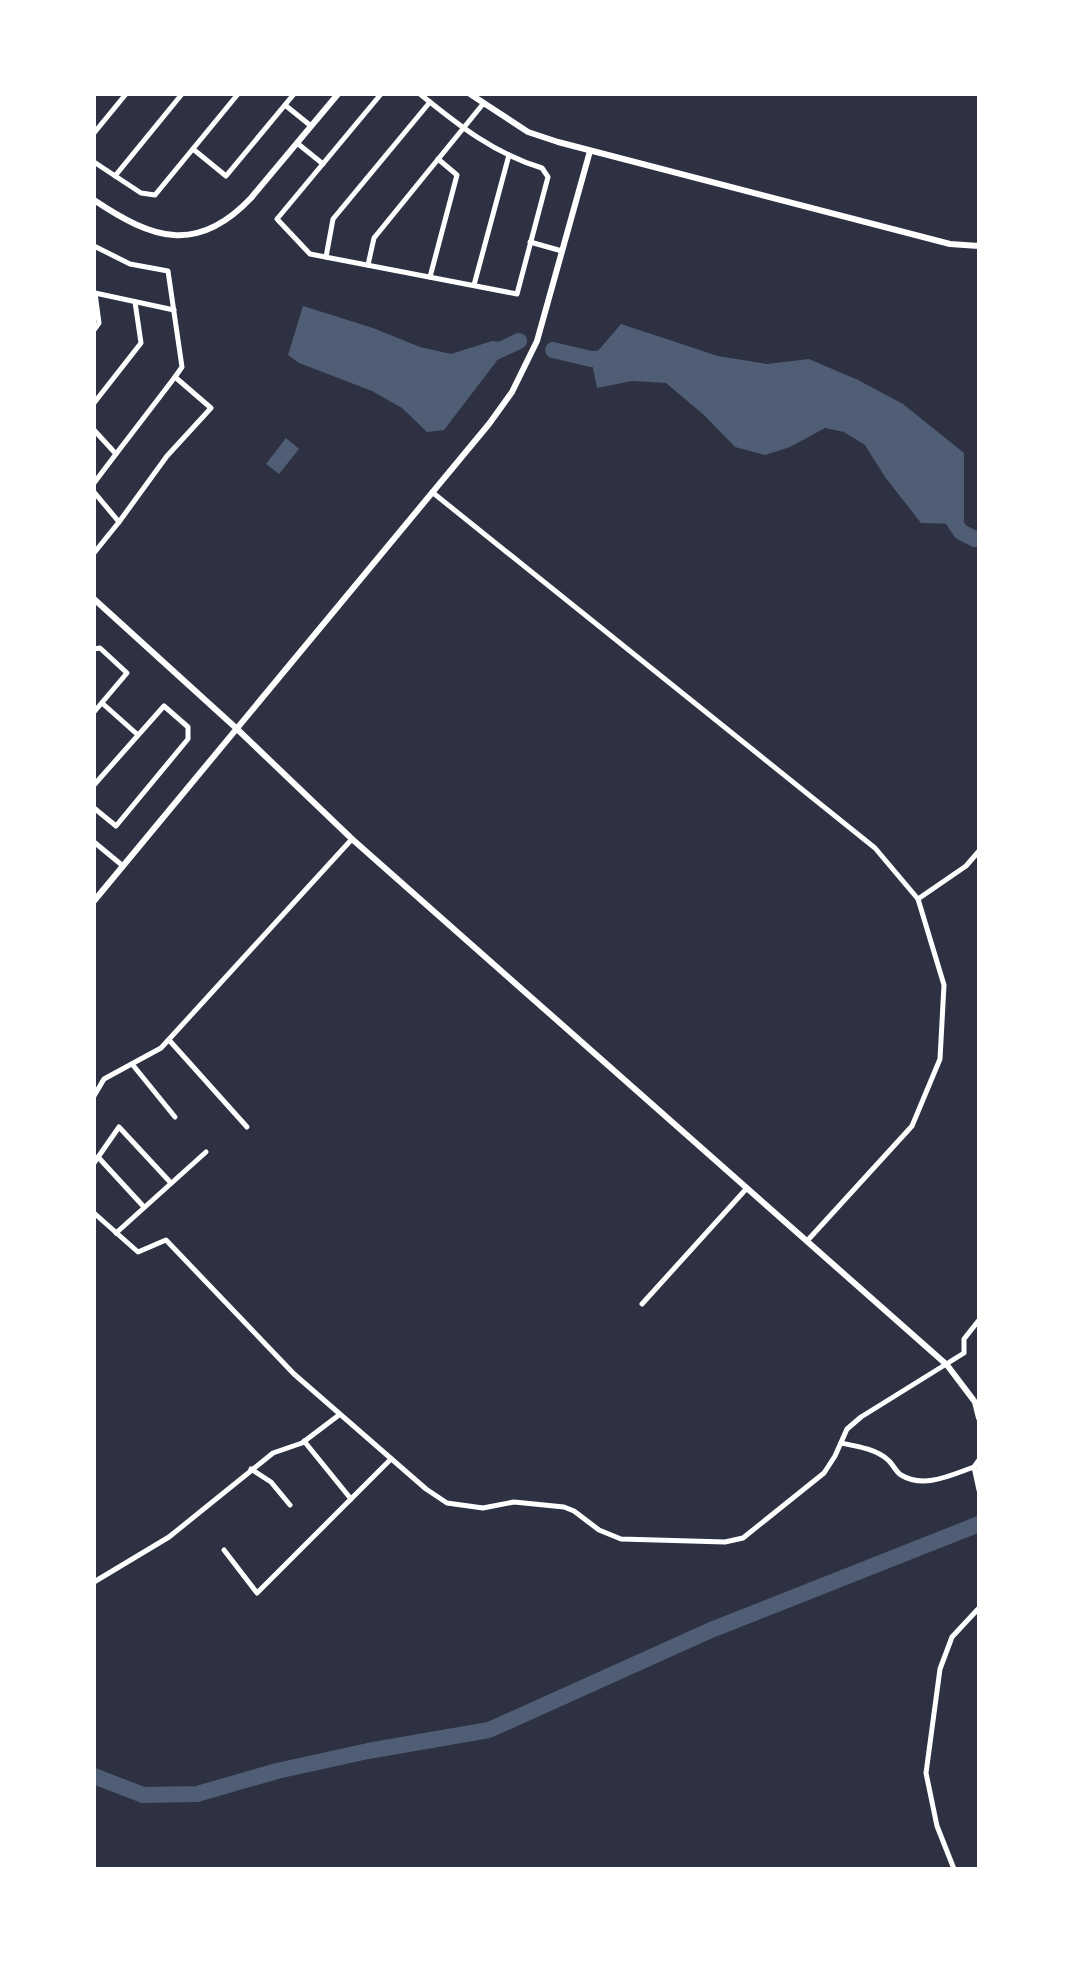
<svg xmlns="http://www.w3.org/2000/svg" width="1073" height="1963" font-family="Manrope,sans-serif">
  <rect width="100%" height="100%" fill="#2d3142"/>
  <g fill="#4f5d75">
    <path d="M 303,306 L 373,328 L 420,347 L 451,354 L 492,341 L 501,342 L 503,347 L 496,362 L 444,430 L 427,432 L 402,408 L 372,391 L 299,363 L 288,355 Z"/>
    <path d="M 621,324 L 718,356 L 767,364 L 809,359 L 858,380 L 903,404 L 964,453 L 964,521 L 956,524 L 921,523 L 885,477 L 865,445 L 844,432 L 825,428 L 790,447 L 765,455 L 735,447 L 704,415 L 666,383 L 632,381 L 597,388 L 591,359 Z"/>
    <path d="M 286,438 L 299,449 L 279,474 L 266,464 Z"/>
  </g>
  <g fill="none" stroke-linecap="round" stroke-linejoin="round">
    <g stroke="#4f5d75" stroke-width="16">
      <path d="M 553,350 L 591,359 L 610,358"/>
      <path d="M 487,356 L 519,341"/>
      <path d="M 945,508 L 961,532 L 975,539 L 979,538"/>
      <path d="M 94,1776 L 143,1795 L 197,1794 L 277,1771 L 368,1751 L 489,1730 L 711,1630 L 979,1524"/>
    </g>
    <g stroke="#fff" stroke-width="5">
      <path d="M 381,94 L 277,219 L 310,254 L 517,294 L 548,177 L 542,168 C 495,154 458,125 420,94"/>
      <path d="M 285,105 L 311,126"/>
      <path d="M 94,133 L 126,94"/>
      <path d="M 297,143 L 323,164"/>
      <path d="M 193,149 L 226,176 L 294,94"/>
      <path d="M 94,162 L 141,193 L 155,195 L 238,94"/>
      <path d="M 115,176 L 182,94"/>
      <path d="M 530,242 L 562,251"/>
      <path d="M 94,246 L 130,264 L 168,271 L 182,367 L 175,377 L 211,408 L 167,456 L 119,522"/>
      <path d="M 326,257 L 333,219 L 430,102"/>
      <path d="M 368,265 L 374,238 L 483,104"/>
      <path d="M 430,277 L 457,175 L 438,159"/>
      <path d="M 474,285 L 509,155"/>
      <path d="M 95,293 L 174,310"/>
      <path d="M 94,330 L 99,323 L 95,293"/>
      <path d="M 94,403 L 141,343 L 135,302"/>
      <path d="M 94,430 L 116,454 L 94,483"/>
      <path d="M 116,454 L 175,377"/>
      <path d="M 94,492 L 119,522 L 94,553"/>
      <path d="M 432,492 L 875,848 L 918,899 L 944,985 L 940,1059 L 912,1126 L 807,1241"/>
      <path d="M 94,649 L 100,648 L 127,673 L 94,712"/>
      <path d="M 102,703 L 138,735"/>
      <path d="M 94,785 L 164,706 L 188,727 L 188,739 L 116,826 L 94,808"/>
      <path d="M 94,842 L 123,866"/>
      <path d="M 918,899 L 966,866 L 979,851"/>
      <path d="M 169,1040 L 247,1127"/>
      <path d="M 132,1064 L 175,1117"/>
      <path d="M 94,1096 L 104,1079 L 161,1048 L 352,839"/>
      <path d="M 98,1157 L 144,1207"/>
      <path d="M 94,1163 L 119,1127 L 171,1183"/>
      <path d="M 94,1213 L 138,1252 L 166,1240 L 294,1374 L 426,1489 L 447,1503 L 483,1508 L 514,1502 L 564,1507 L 574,1511 L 599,1530 L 621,1539 L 725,1542 L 743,1538 L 824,1473 L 835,1456 L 847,1429 L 861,1417 L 964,1353 L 964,1339 L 979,1320"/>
      <path d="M 116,1233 L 206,1152"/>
      <path d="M 642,1304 L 747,1188"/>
      <path d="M 304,1441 L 351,1499"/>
      <path d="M 841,1443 C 856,1446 876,1449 888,1460 C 893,1464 895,1471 901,1475 C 924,1489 951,1475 974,1467"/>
      <path d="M 979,1460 L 974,1467 L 979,1490"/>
      <path d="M 251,1469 L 271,1482 L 290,1505"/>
      <path d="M 224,1550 L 257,1593 L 391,1459"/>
      <path d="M 94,1582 L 169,1537 L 273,1453 L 302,1443 L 339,1415"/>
      <path d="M 954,1869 L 937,1826 L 926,1773 L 940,1669 L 952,1637 L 979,1608"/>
    </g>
    <g stroke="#fff" stroke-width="6">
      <path d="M 470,94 L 528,132 L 558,142 L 950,244 L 979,246"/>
      <path d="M 94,200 C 152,239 197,255 251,198 L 338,94"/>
      <path d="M 94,599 L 236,728 L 352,839 L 947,1365 L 975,1402 L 979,1418"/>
      <path d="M 94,901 L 489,424 L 512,392 L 537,341 L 590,151"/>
    </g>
  </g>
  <rect width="1073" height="1963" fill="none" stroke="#ffffff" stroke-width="192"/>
</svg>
